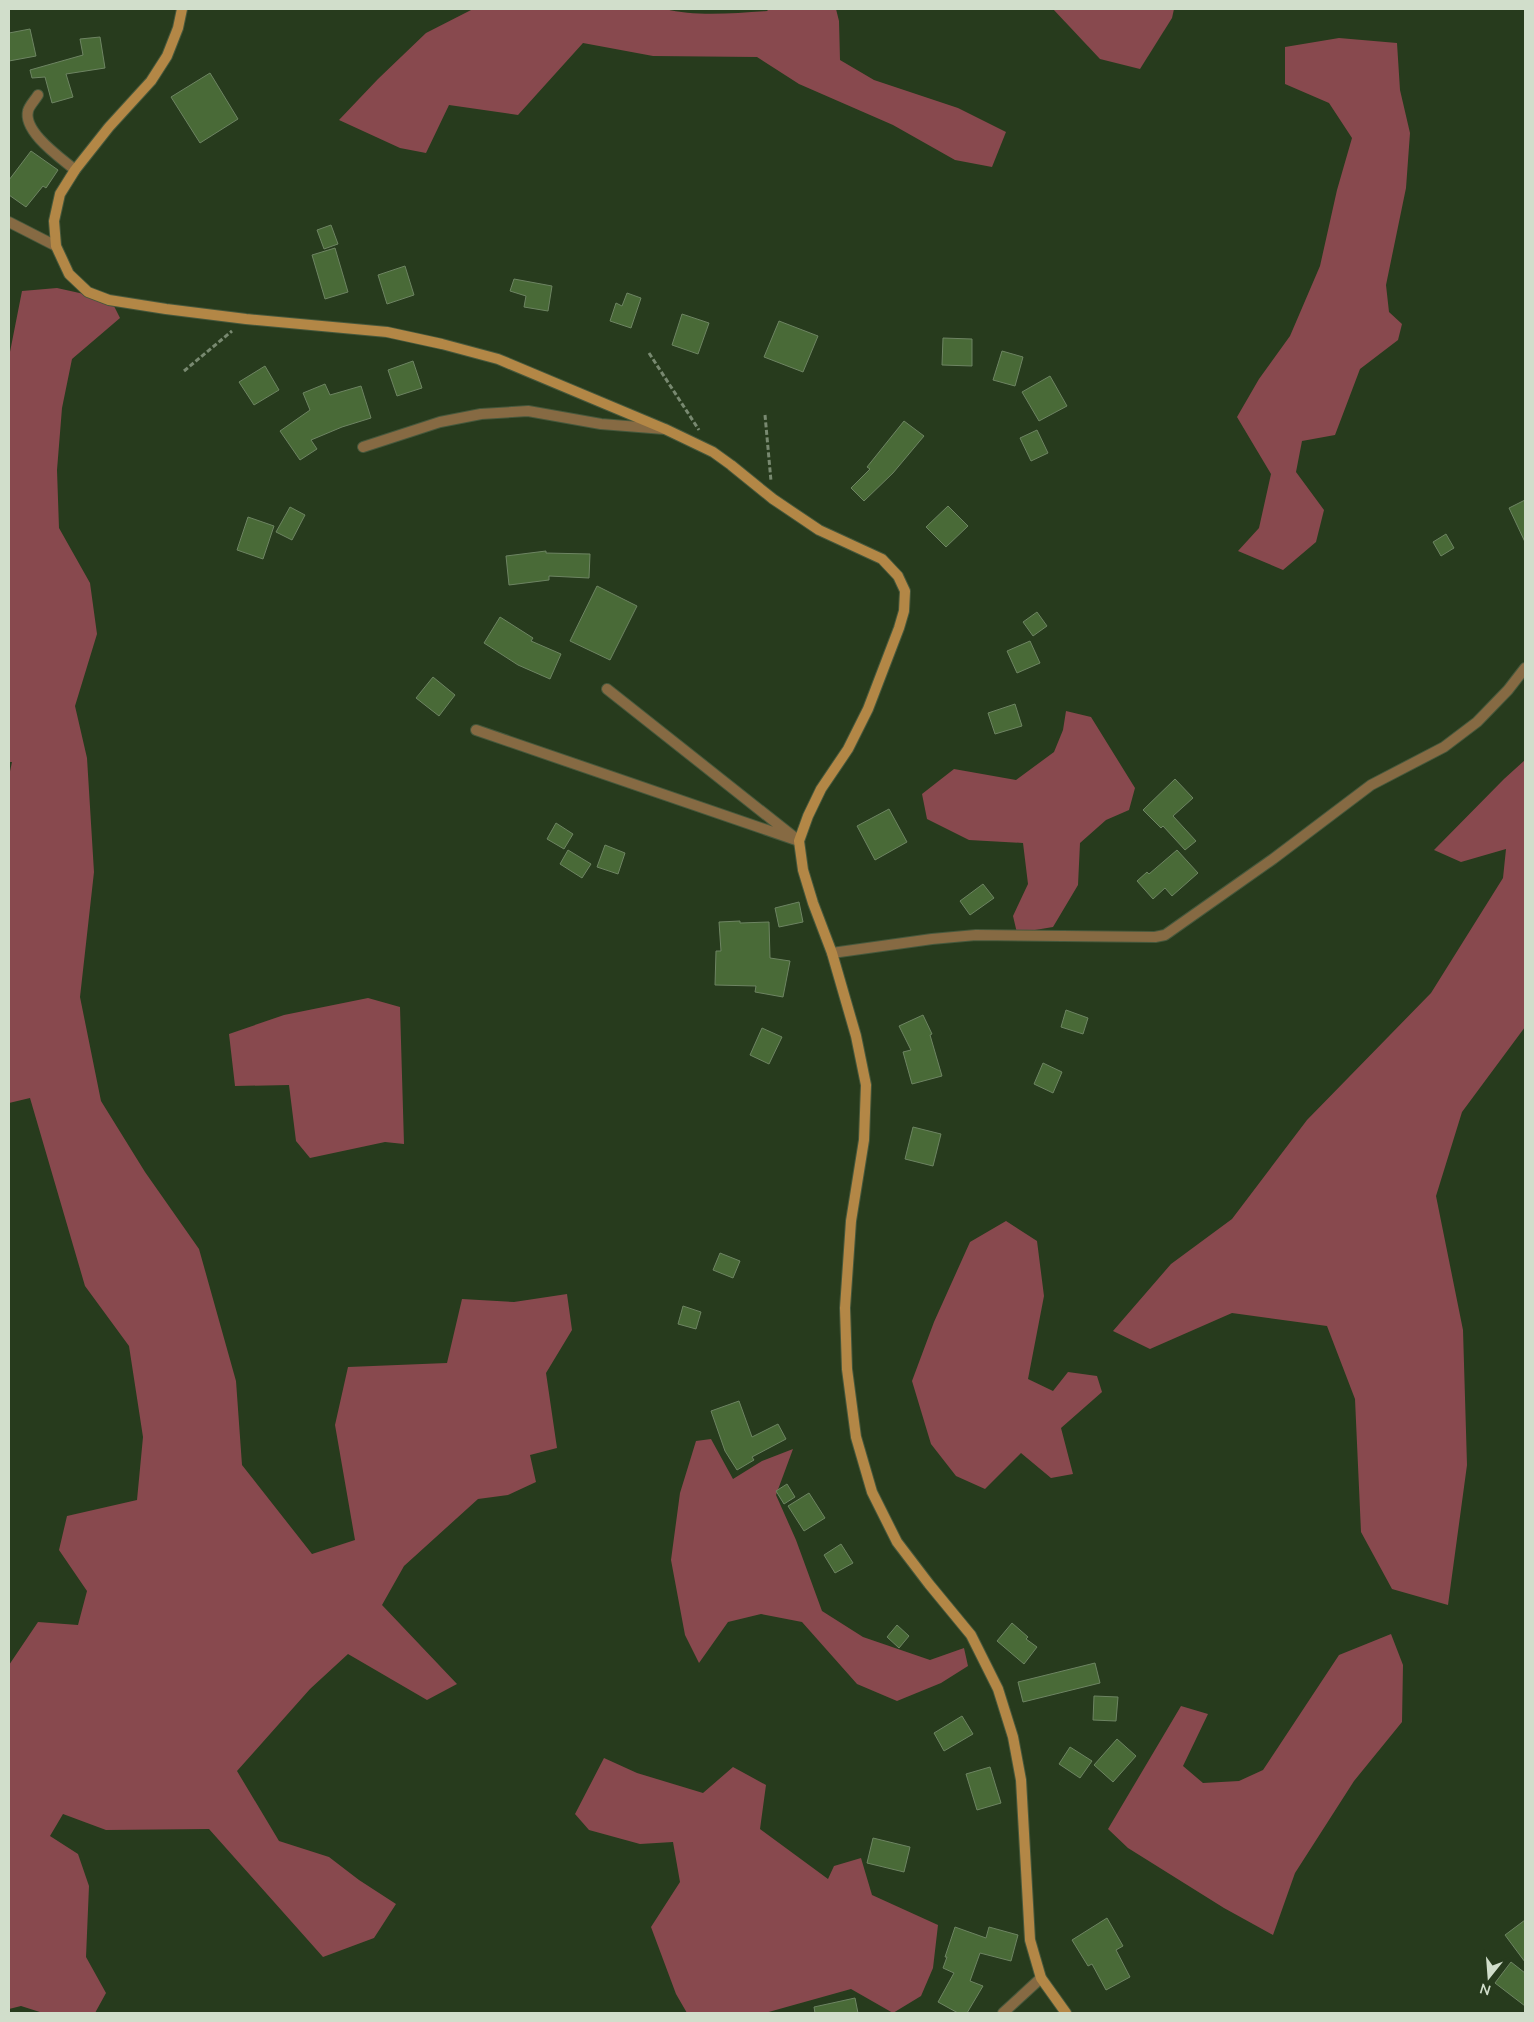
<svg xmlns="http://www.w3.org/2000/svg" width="1534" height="2022" font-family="Mulish,sans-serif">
  <rect width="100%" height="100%" fill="#273b1d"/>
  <g fill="#88494e">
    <path d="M 473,9 L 665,9 C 696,17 736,13 767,11 L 769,9 L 836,9 L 839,21 L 840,60 L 874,80 L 958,108 L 1006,132 L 992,167 L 955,160 L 893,125 L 799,84 L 757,57 L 653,56 L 583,43 L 518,115 L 449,105 L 426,153 L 400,148 L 339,120 L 378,79 L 426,33 Z"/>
    <path d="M 1053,9 L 1174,9 L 1172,18 L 1140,69 L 1100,59 Z"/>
    <path d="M 1339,38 L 1397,43 L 1400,90 L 1410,133 L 1406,188 L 1386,285 L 1389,312 L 1402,324 L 1398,340 L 1360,369 L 1335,435 L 1302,441 L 1296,472 L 1324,510 L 1316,542 L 1283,570 L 1238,551 L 1259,528 L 1271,474 L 1237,417 L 1259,379 L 1290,336 L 1320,266 L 1337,190 L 1352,138 L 1329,103 L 1285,84 L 1285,47 Z"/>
    <path d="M 57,288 L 111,300 L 120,318 L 72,359 L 62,408 L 57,470 L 59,528 L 90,583 L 97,634 L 75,706 L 87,758 L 94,872 L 80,997 L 101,1101 L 145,1172 L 199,1249 L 236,1381 L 242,1465 L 312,1554 L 355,1540 L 335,1425 L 348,1367 L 447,1363 L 462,1299 L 514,1302 L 567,1294 L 572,1330 L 546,1373 L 557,1448 L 530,1455 L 536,1482 L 508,1495 L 478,1499 L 404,1566 L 382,1605 L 457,1684 L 427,1700 L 348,1654 L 310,1689 L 237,1771 L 279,1841 L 329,1857 L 359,1880 L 396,1904 L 374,1938 L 323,1957 L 209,1829 L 106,1830 L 63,1814 L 50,1836 L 78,1854 L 89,1886 L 86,1957 L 106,1993 L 95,2013 L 43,2013 L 21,2006 L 9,2009 L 9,1665 L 38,1622 L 78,1625 L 87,1591 L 59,1550 L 67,1516 L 137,1500 L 143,1437 L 129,1346 L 85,1286 L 30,1098 L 9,1103 L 9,776 L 12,762 L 9,762 L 9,357 L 22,291 Z"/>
    <path d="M 1066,711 L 1091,717 L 1135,788 L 1129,810 L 1106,820 L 1080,843 L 1078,885 L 1053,927 L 1017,933 L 1013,916 L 1028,884 L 1023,843 L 969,840 L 927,819 L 922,794 L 954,769 L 1016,780 L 1054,752 L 1063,730 Z"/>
    <path d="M 1525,760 L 1525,1027 L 1462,1112 L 1436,1196 L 1463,1330 L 1467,1465 L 1448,1605 L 1392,1589 L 1361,1532 L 1355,1399 L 1327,1326 L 1232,1313 L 1150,1349 L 1113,1331 L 1171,1264 L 1232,1219 L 1307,1120 L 1431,993 L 1503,878 L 1506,849 L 1461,862 L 1434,850 L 1504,779 Z"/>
    <path d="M 368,998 L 400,1007 L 404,1144 L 385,1142 L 310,1158 L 296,1141 L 289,1085 L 235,1086 L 229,1034 L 284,1015 Z"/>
    <path d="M 1006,1221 L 1037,1241 L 1044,1296 L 1028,1379 L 1053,1391 L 1068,1372 L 1097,1376 L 1102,1392 L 1061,1428 L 1073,1474 L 1051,1478 L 1021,1453 L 985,1489 L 956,1476 L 931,1444 L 912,1381 L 934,1322 L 970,1242 Z"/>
    <path d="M 711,1439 L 733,1479 L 762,1461 L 793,1449 L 776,1495 L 796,1540 L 822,1611 L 863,1637 L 930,1660 L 964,1648 L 968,1666 L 941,1683 L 897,1701 L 857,1684 L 802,1622 L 761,1614 L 728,1622 L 699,1663 L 685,1635 L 671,1560 L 680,1493 L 696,1441 Z"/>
    <path d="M 1391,1634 L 1403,1665 L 1402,1722 L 1354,1781 L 1295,1873 L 1273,1935 L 1224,1908 L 1128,1848 L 1108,1829 L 1181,1706 L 1208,1714 L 1183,1766 L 1203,1783 L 1239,1781 L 1263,1770 L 1339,1655 Z"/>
    <path d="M 604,1758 L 637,1773 L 703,1793 L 733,1767 L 766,1785 L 760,1829 L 828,1879 L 834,1866 L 861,1858 L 872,1895 L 938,1925 L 933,1968 L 921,1996 L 893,2013 L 851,1989 L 765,2013 L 687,2013 L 676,1994 L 651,1927 L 680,1882 L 673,1842 L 640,1844 L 589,1830 L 575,1814 Z"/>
  </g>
  <g fill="#496a37" stroke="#6d8462">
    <path d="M 30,29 L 36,56 L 9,61 L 9,33 Z"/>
    <path d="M 100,37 L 105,68 L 66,74 L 73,97 L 52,103 L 45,77 L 32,78 L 30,70 L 83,55 L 80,39 Z"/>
    <path d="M 210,73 L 238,119 L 200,143 L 171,97 Z"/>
    <path d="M 31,151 L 58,170 L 46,188 L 43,186 L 26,207 L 9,195 L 9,180 Z"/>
    <path d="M 331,225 L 338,244 L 324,249 L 317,230 Z"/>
    <path d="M 335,248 L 348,292 L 325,299 L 312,255 Z"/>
    <path d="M 405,266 L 414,295 L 387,304 L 378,275 Z"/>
    <path d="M 514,279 L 552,286 L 548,311 L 524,307 L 526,296 L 510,291 Z"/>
    <path d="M 627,293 L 641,298 L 631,328 L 610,321 L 616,303 L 622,306 Z"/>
    <path d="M 682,314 L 709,323 L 698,354 L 672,345 Z"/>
    <path d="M 779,321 L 818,336 L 803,372 L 764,357 Z"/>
    <path d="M 943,338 L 972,339 L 972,366 L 942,365 Z"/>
    <path d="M 1002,351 L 1023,357 L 1015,386 L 993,380 Z"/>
    <path d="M 413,361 L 422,388 L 397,396 L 388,370 Z"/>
    <path d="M 265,366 L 279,390 L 254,405 L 239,382 Z"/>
    <path d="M 1050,376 L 1067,406 L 1039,421 L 1022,392 Z"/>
    <path d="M 325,384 L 330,395 L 361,386 L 371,418 L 342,427 L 311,440 L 317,449 L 300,460 L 280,431 L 310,410 L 303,393 Z"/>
    <path d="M 904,421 L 924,436 L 893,473 L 864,501 L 851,488 L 870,469 L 867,467 Z"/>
    <path d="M 1037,430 L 1048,453 L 1031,461 L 1020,438 Z"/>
    <path d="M 1525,500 L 1525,542 L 1509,508 Z"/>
    <path d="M 948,506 L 968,526 L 946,547 L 926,527 Z"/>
    <path d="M 290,507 L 305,515 L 292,540 L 276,532 Z"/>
    <path d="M 248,517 L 274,526 L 263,559 L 237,550 Z"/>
    <path d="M 1446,534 L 1454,548 L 1441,556 L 1433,542 Z"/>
    <path d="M 546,551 L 546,553 L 590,554 L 589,578 L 549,576 L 549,580 L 509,585 L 506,556 Z"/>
    <path d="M 597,586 L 637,606 L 610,660 L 570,641 Z"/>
    <path d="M 1037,612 L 1047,626 L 1033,636 L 1023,622 Z"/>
    <path d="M 500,617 L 533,638 L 531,641 L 561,654 L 550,679 L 518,665 L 484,643 Z"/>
    <path d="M 1030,641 L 1040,663 L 1017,673 L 1007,651 Z"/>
    <path d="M 433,677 L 455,695 L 439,716 L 416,698 Z"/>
    <path d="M 1015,704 L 1022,726 L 995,734 L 988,713 Z"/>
    <path d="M 1175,779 L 1193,798 L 1173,816 L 1196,841 L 1185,850 L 1163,826 L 1161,828 L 1143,810 Z"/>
    <path d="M 889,809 L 907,842 L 875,860 L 857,826 Z"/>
    <path d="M 556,823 L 573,834 L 564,849 L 547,839 Z"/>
    <path d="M 605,845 L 625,853 L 618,874 L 597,867 Z"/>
    <path d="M 568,850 L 591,864 L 582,878 L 560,864 Z"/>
    <path d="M 1177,850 L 1198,873 L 1172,896 L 1165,888 L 1153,899 L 1137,881 L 1147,872 L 1149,874 Z"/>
    <path d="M 983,884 L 994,898 L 970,915 L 960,901 Z"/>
    <path d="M 799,902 L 803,922 L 779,927 L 775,908 Z"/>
    <path d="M 740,921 L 740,923 L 769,922 L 770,958 L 790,961 L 783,997 L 755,992 L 756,986 L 715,985 L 716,951 L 721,951 L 719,922 Z"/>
    <path d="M 1066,1010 L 1088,1018 L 1083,1034 L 1061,1027 Z"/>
    <path d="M 923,1015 L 932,1034 L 930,1035 L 942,1076 L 912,1084 L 903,1052 L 911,1050 L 899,1026 Z"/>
    <path d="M 762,1028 L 782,1037 L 769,1064 L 750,1055 Z"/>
    <path d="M 1043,1063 L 1062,1072 L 1053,1093 L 1034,1084 Z"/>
    <path d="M 913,1127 L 941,1134 L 933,1166 L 905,1159 Z"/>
    <path d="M 720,1253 L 740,1261 L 733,1278 L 713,1270 Z"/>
    <path d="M 683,1306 L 701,1312 L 696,1329 L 678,1324 Z"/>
    <path d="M 739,1401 L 752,1437 L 778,1424 L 786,1439 L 752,1457 L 754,1460 L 737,1470 L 725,1451 L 711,1411 Z"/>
    <path d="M 787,1484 L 795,1497 L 784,1504 L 776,1491 Z"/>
    <path d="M 809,1493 L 825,1518 L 804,1531 L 788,1506 Z"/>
    <path d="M 841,1544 L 853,1563 L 835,1573 L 824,1555 Z"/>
    <path d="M 1012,1623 L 1028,1637 L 1026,1639 L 1037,1647 L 1024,1664 L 997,1641 Z"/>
    <path d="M 897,1625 L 909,1636 L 899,1648 L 887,1637 Z"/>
    <path d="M 1095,1663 L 1100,1683 L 1023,1702 L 1018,1682 Z"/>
    <path d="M 1094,1696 L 1118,1697 L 1116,1721 L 1093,1720 Z"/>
    <path d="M 962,1716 L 973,1734 L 944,1751 L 934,1733 Z"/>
    <path d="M 1117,1739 L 1136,1756 L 1113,1782 L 1094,1765 Z"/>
    <path d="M 1070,1747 L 1092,1761 L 1080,1778 L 1059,1764 Z"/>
    <path d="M 990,1767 L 1001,1803 L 977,1810 L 966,1774 Z"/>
    <path d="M 873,1838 L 910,1847 L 904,1872 L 867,1863 Z"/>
    <path d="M 1107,1918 L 1123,1946 L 1116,1950 L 1130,1977 L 1106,1990 L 1092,1964 L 1088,1966 L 1072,1940 Z"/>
    <path d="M 1525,1920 L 1525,1962 L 1505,1935 Z"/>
    <path d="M 955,1927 L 986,1938 L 989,1927 L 1018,1935 L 1011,1961 L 980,1953 L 970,1981 L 983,1986 L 967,2013 L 958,2013 L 938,2002 L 954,1973 L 943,1968 L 947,1957 L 945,1957 Z"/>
    <path d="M 1511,1962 L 1525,1973 L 1525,2006 L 1495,1983 Z"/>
    <path d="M 855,1998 L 858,2013 L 815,2013 L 814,2007 Z"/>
  </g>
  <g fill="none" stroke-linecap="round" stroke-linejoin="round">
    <g stroke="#46583c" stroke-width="12">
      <g id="street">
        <path d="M 38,95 C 35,100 29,106 28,111 C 23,132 61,158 75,170"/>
        <path d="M 9,222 L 56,246"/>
        <path d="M 363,447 L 440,422 L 481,414 L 528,411 L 601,424 L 664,429"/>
        <path d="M 476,730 L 799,841 L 607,689"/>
        <path d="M 832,953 L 932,939 L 976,935 L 1155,937 L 1165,935 L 1273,859 L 1371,785 L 1444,747 L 1477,722 L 1508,690 L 1525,668"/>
        <path d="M 1003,2013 L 1041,1978"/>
      </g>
    </g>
    <g stroke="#46583c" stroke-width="12">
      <path id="secondary" d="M 182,9 L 178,28 L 167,56 L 151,81 L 109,127 L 75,170 L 60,194 L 54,221 L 56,246 L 69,274 L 88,292 L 109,300 L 166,309 L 246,319 L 387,332 L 442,344 L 498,359 L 665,429 L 713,452 L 731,465 L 773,499 L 819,530 L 882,559 L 898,576 L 905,591 L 904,611 L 899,628 L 868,709 L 848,749 L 821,789 L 808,816 L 799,841 L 803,870 L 813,903 L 832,953 L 856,1036 L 866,1085 L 864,1140 L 851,1221 L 845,1308 L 847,1369 L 856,1437 L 872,1492 L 897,1542 L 929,1584 L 971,1635 L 998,1689 L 1013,1737 L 1021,1780 L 1030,1940 L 1041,1978 L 1066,2013"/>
    </g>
    <g stroke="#788970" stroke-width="3" stroke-dasharray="5 2.5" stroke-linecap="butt">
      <path d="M 649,353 L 699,430"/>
      <path d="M 184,371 L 232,331"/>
      <path d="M 765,415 L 771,481"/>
    </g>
    <use href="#street" stroke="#866a43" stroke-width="10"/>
    <use href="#secondary" stroke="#b38746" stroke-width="10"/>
  </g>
  <rect width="1534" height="2022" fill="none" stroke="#d1decb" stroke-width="20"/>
  <g transform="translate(1489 1977) rotate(197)" stroke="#273b1d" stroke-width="4" paint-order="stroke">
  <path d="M0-4L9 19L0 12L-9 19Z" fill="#d1decb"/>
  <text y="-8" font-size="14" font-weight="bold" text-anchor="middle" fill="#d1decb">N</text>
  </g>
</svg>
